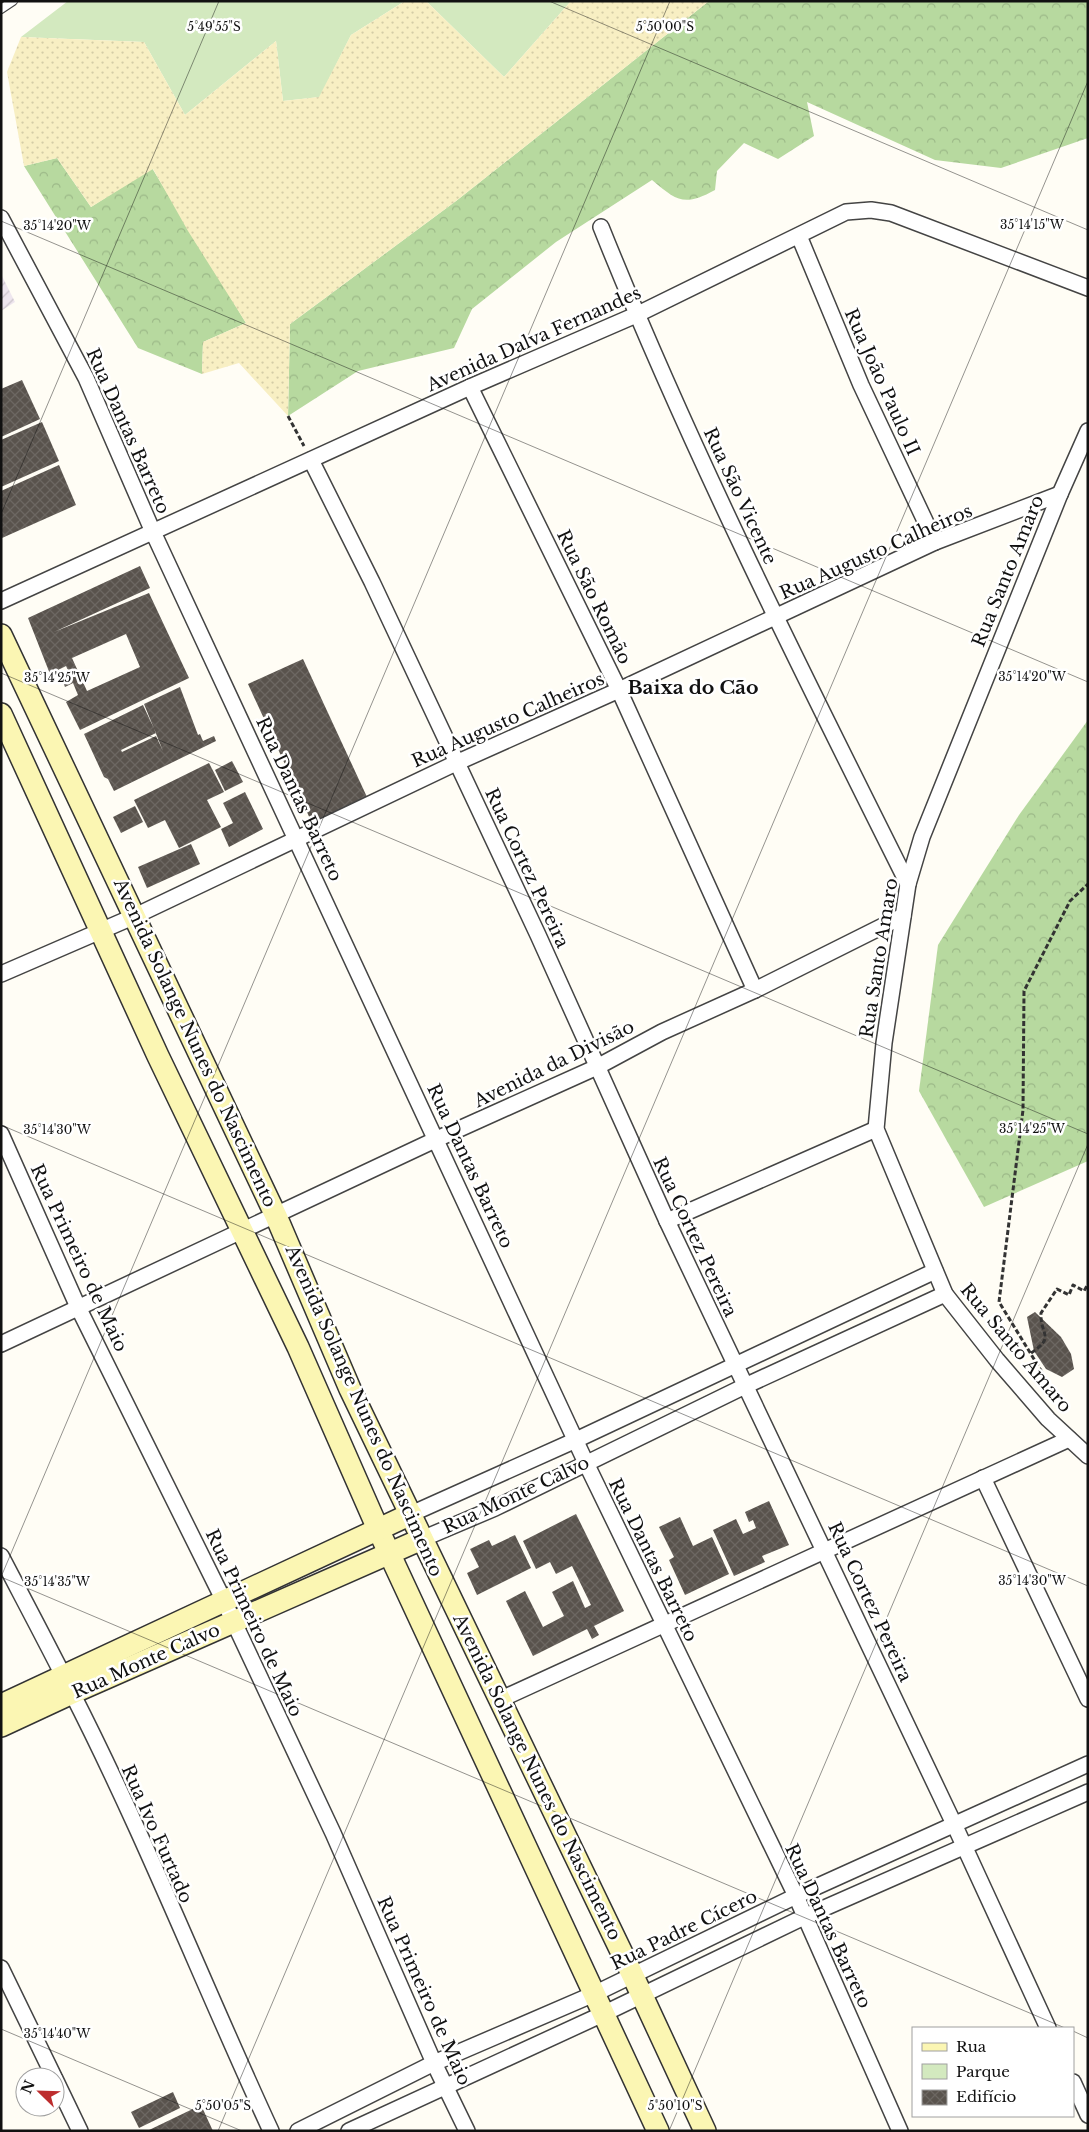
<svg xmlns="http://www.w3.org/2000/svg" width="1089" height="2132" font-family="'Libre Baskerville',serif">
  <defs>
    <pattern id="industrial-furrows" width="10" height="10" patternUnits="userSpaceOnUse" patternTransform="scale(1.25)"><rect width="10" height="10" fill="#eee6ee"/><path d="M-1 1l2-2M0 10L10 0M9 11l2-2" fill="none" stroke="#cbc4cb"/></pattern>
    <pattern id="forest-crowns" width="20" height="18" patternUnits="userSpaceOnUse" patternTransform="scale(1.25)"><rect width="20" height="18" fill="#b7d99f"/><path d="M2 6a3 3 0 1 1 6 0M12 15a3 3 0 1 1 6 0" fill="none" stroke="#9cb988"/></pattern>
    <pattern id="sand-dots" width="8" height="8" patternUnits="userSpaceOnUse" patternTransform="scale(1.25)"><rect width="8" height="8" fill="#f8efc3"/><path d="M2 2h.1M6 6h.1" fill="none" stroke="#d4cca6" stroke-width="1.8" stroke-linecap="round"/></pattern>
    <pattern id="building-cross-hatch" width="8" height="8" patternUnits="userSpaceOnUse" patternTransform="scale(1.25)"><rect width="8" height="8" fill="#59534d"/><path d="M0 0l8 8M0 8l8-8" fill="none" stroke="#6c6762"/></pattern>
  </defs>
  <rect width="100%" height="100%" fill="#fffdf5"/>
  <path fill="url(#industrial-furrows)" d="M 1,274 L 15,302 L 1,311 Z"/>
  <g fill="#d3e9bf">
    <path d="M 68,1 L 405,1 L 351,35 L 320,97 L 283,101 L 276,41 L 185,115 L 144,42 L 21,37 Z"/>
    <path d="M 426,1 L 571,1 L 504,77 Z"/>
  </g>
  <g fill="url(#forest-crowns)">
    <path d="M 709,1 L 1088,1 L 1088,138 L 1001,168 L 935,160 L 807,102 L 814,136 L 778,159 L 744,143 L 717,171 L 715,190 C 684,207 677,201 652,180 L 556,242 L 472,309 L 454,348 L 358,371 L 288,416 L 290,324 L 456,201 Z"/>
    <path d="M 57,158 L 91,207 L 152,168 L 246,323 L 203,342 L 202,374 L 138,348 L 24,166 Z"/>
    <path d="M 1088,720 L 1088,1161 L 984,1207 L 919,1091 L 938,945 L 1019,815 Z"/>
  </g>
  <path fill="url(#sand-dots)" d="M 405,1 L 426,1 L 504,77 L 571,1 L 709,1 L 456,201 L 290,324 L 288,416 L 239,363 L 202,374 L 203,342 L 246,323 L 188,231 L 153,169 L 91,207 L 57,158 L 24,166 L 7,72 L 21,37 L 144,42 L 185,115 L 276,41 L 283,101 L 319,97 L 351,35 Z"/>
  <g fill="url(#building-cross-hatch)" fill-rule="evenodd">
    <path d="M 22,380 L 40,419 L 1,437 L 1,389 Z"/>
    <path d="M 42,422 L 59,461 L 1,487 L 1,440 Z"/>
    <path d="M 59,465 L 76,505 L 2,538 L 1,491 Z"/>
    <path d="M 140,566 L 150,588 L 54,632 L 149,593 L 189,678 L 80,730 L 66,702 L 78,695 L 73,683 L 65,687 L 61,677 L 69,672 L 66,666 L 50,674 L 28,618 ZM 126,634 L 140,667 L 87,691 L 72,658 Z"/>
    <path d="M 303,659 L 367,797 L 312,823 L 248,684 Z"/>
    <path d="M 180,687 L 198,735 L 200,734 L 203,741 L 214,736 L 216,741 L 114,791 L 108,779 L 104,777 L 84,734 L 143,705 L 156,733 L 121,750 L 122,752 L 156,736 L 163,751 L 144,704 Z"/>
    <path d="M 232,761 L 243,782 L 225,791 L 215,770 Z"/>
    <path d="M 209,763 L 224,792 L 207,800 L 221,827 L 179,848 L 165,820 L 148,828 L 134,800 Z"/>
    <path d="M 245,792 L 263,829 L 229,847 L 221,829 L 233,823 L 223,803 Z"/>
    <path d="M 135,806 L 143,822 L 121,833 L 113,817 Z"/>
    <path d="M 191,844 L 200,864 L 147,888 L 138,867 Z"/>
    <path d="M 1035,1312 L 1061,1337 L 1071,1354 L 1074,1369 L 1062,1377 L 1046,1369 L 1034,1351 L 1027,1317 Z"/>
    <path d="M 769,1501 L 789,1545 L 762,1556 L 765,1562 L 734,1576 L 713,1530 L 736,1519 L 743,1534 L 756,1528 L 753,1520 L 749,1522 L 745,1512 Z"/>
    <path d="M 576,1514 L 624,1611 L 594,1626 L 599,1635 L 592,1639 L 587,1629 L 533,1656 L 506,1601 L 525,1591 L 543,1627 L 564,1616 L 552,1592 L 573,1581 L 585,1608 L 591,1605 L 572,1566 L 556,1574 L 550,1562 L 536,1569 L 523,1541 Z"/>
    <path d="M 680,1517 L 693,1546 L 712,1537 L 729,1574 L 685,1595 L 669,1560 L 674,1557 L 659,1527 Z"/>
    <path d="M 515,1535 L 531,1568 L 477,1595 L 467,1573 L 479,1567 L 470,1549 L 489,1540 L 492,1546 Z"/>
    <path d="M 173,2092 L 180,2108 L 139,2128 L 131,2112 Z"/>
    <path d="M 201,2105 L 213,2131 L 147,2131 Z"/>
  </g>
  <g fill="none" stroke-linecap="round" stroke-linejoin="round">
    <g stroke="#444" stroke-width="10">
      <path id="service" d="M 1,9 L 13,1"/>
    </g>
    <g stroke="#444" stroke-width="18">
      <g id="minor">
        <path d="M 1,218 L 86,378 L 153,532 L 586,1463 L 796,1896 L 900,2131"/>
        <path d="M 601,227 C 691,451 800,668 908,884"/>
        <path d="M 799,236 L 861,385 L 935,542"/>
        <path d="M 470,387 L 619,690 L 755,990"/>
        <path d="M 1088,431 L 1060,494 L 922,837 L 908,884 L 884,1043 L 876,1129 L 945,1294 L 997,1360 L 1048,1419 L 1088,1456"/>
        <path d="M 311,460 L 372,582 L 538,935 L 667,1221 L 954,1824 L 1048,2028"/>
        <path d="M 1,601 L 470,387 L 636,315 L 846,212 L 871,210 L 891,213 L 1088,288"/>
        <path d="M 1,974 L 135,916 L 456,763 L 619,690 L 935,542 L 1060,494"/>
        <path d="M 1,1134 L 78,1307 L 224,1601 L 333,1833 L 434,2063 L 467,2131"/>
        <path d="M 667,1221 L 876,1129"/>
        <path d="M 1,1344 L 437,1139 L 597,1067 L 662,1032 L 755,990 L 903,916"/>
        <path d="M 983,1478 L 1088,1699"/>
        <path d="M 411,1514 L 576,1440 L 935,1271"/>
        <path d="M 422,1539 L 495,1508 L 745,1386 L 945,1294"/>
        <path d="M 1,1556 C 25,1602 49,1647 72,1693 C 145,1836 204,1986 271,2131"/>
        <path d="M 499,1700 L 1069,1439"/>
        <path d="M 1,1968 L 54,2077"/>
        <path d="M 55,2079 L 80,2131"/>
        <path d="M 1073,2082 L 1088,2115"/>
        <path d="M 298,2131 L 434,2063 L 594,1994 L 796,1896 L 1088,1764"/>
        <path d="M 349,2131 L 603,2014 L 804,1917 L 1088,1792"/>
      </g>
    </g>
    <g stroke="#333" stroke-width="24">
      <g id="secondary">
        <path d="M 1,635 L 276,1216 L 350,1389 L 633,1976 L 705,2131"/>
        <path d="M 1,714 L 158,1056 L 298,1347 L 378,1529 L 658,2131"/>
        <path d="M 1,1705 L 411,1514"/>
        <path d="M 1,1726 L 72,1693 L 422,1539"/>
      </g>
    </g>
    <g stroke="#333" stroke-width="3" stroke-dasharray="5 2.5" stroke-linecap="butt">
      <path d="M 288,416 L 304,446"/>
      <path d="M 1031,1353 C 1056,1336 1040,1336 1041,1313 L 1057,1289 L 1069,1295 L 1073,1285 L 1084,1291 L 1088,1284"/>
      <path d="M 1053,1399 L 1054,1393 L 1045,1377 L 999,1302 L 1023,1110 L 1024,991 L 1070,901 L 1088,884"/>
    </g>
    <use href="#service" stroke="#fff" stroke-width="8"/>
    <use href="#minor" stroke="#fff" stroke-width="15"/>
    <use href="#secondary" stroke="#fbf6b3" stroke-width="21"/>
  </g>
  <path fill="none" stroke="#111" stroke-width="1" stroke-opacity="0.45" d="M 549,1 L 1088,230M 1,221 L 1088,682M 1,514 L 219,1M 1,673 L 1088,1134M 1,1125 L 1088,1586M 1,1577 L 1065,2028M 1,1577 L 670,1M 1,2029 L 242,2131M 1073,2031 L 1088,2038M 218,2131 L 1088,81M 669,2131 L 1088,1144"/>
  <g text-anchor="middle" stroke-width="5" stroke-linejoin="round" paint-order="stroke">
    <g font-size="18" fill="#111" stroke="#fff">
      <text transform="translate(534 339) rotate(-24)" y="6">Avenida Dalva Fernandes</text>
      <text transform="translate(882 382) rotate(66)" y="6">Rua João Paulo II</text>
      <text transform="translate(128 431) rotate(66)" y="6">Rua Dantas Barreto</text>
      <text transform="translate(740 496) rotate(65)" y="6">Rua São Vicente</text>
      <text transform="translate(876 552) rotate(-24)" y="6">Rua Augusto Calheiros</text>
      <text transform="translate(1008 571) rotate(-68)" y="6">Rua Santo Amaro</text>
      <text transform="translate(594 597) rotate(64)" y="6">Rua São Romão</text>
      <text transform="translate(508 720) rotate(-24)" y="6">Rua Augusto Calheiros</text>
      <text transform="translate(299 799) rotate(65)" y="6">Rua Dantas Barreto</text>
      <text transform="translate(527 868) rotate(65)" y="6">Rua Cortez Pereira</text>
      <text transform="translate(879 958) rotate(-81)" y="6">Rua Santo Amaro</text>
      <text transform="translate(195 1043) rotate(65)" y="6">Avenida Solange Nunes do Nascimento</text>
      <text transform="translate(554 1064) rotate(-26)" y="6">Avenida da Divisão</text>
      <text transform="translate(470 1166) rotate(65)" y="6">Rua Dantas Barreto</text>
      <text transform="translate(695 1237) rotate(65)" y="6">Rua Cortez Pereira</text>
      <text transform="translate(79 1258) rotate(65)" y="6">Rua Primeiro de Maio</text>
      <text transform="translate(1016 1348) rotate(50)" y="6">Rua Santo Amaro</text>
      <text transform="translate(364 1411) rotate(66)" y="6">Avenida Solange Nunes do Nascimento</text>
      <text transform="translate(516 1495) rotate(-25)" y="6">Rua Monte Calvo</text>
      <text transform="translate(653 1560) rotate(64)" y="6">Rua Dantas Barreto</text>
      <text transform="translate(870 1602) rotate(65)" y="6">Rua Cortez Pereira</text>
      <text transform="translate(254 1623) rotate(65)" y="6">Rua Primeiro de Maio</text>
      <text transform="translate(146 1661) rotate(-24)" y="6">Rua Monte Calvo</text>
      <text transform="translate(537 1777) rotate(64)" y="6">Avenida Solange Nunes do Nascimento</text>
      <text transform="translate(157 1834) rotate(66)" y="6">Rua Ivo Furtado</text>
      <text transform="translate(828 1926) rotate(65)" y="6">Rua Dantas Barreto</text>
      <text transform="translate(684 1930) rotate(-26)" y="6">Rua Padre Cícero</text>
      <text transform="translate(424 1991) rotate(66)" y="6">Rua Primeiro de Maio</text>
    </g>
    <g font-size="19" font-weight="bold" fill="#111" stroke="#fff">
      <text x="693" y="694">Baixa do Cão</text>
    </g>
  </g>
  <g font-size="12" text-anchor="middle" fill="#111" stroke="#fff" stroke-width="5" stroke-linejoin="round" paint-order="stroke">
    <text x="214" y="31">5°49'55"S</text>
    <text x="665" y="31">5°50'00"S</text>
    <text x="1032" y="229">35°14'15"W</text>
    <text x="57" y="230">35°14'20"W</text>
    <text x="1032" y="681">35°14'20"W</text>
    <text x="57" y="682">35°14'25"W</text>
    <text x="1032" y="1133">35°14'25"W</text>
    <text x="57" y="1134">35°14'30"W</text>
    <text x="1032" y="1585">35°14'30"W</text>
    <text x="57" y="1586">35°14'35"W</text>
    <text x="57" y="2038">35°14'40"W</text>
    <text x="223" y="2110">5°50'05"S</text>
    <text x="675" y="2110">5°50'10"S</text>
  </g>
  <rect width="1089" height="2132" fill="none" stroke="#111111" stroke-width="5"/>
  <rect x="912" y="2027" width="162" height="90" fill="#ffffff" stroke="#a0a0a0"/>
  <rect x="922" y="2043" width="25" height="8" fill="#fbf6b3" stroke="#a0a0a0"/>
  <text x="956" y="2052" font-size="15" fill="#111111">Rua</text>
  <rect x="922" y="2064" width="25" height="15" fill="#d3e9bf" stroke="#a0a0a0"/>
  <text x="956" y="2077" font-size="15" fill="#111111">Parque</text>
  <rect x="922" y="2090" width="25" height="15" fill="url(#building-cross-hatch)" stroke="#a0a0a0"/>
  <text x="956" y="2102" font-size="15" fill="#111111">Edifício</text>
  <g transform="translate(40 2092) rotate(293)"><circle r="24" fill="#ffffff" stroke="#a0a0a0"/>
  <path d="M0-4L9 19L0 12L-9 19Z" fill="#bd2d2e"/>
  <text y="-8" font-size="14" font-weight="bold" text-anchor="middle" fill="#111111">N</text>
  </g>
</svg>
